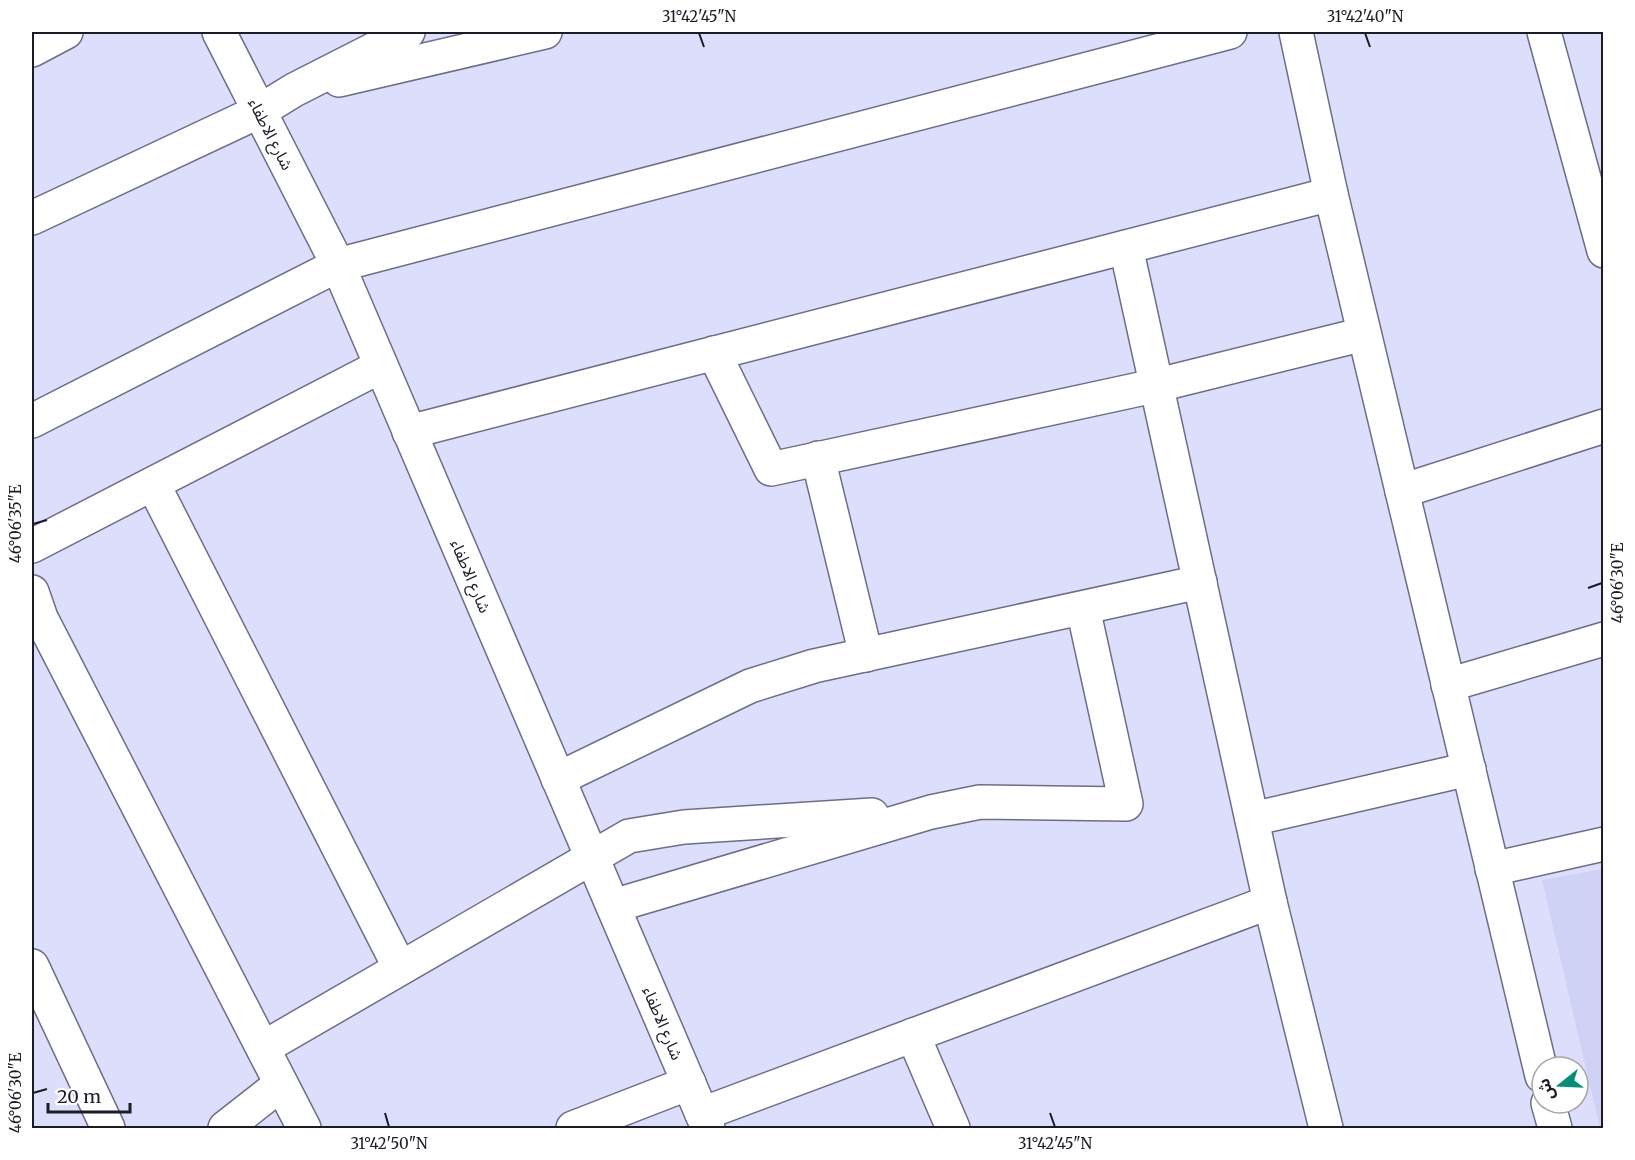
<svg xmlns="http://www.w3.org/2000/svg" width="1635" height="1160" font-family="Merriweather,'Noto Sans Arabic',serif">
  <rect width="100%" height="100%" fill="#dcdefb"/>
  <path fill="#cfd1f5" d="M 1603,869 L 1604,1128 L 1600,1128 L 1542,880 Z"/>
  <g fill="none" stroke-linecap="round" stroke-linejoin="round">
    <g stroke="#6c6e87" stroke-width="36">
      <g id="minor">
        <path d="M 219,32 L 338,265 L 708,1128"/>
        <path d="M 1296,32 L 1331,194 L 1542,1076"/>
        <path d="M 1544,32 L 1604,251"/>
        <path d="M 32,50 L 66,32"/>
        <path d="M 339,80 L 545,32"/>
        <path d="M 32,218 L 260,111 L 294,90 L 408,32"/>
        <path d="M 1126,247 L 1270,902 L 1326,1128"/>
        <path d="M 714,353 L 771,469 L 1154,386 L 1364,334"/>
        <path d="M 32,421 L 338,265 L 1230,32"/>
        <path d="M 409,432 L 1331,194"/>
        <path d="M 818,458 L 866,655"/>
        <path d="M 153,484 L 400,968"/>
        <path d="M 1402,491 L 1604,426"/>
        <path d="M 32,546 L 381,366"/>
        <path d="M 32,592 L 41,618 L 304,1128"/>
        <path d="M 1448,685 L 1604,639"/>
        <path d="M 558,779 L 750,686 L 814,666 L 1200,582"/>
        <path d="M 1252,819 L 1469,769"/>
        <path d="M 1492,869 L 1604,844"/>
        <path d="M 613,906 L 931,812 L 980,802 L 1126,804 L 1083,608"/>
        <path d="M 32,966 L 108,1128"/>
        <path d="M 913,1035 L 953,1128"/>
        <path d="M 263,1048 L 629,836 L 684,827 L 872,815"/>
        <path d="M 1548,1103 L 1555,1128"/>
        <path d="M 702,1114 L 1270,902"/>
        <path d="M 225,1128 L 281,1084"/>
        <path d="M 573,1128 L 689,1083"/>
      </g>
    </g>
    <use href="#minor" stroke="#fff" stroke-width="33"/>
  </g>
  <path fill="none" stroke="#1b1c26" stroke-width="2" d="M 699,33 L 704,47M 1365,33 L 1370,47M 33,524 L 47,520M 1588,588 L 1602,583M 33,1093 L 47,1089M 385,1113 L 389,1127M 1050,1113 L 1055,1127"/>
  <g text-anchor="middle" stroke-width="4.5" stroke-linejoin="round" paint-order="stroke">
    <g font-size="16" fill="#1b1c26" stroke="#fff">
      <text transform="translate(271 134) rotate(63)" y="6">شارع الاطفاء</text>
      <text transform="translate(471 576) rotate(67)" y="6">شارع الاطفاء</text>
      <text transform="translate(663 1023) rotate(67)" y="6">شارع الاطفاء</text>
    </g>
  </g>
  <rect width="1635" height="1160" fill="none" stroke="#ffffff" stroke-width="66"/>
  <g transform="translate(1560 1085) rotate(252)"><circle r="28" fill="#ffffff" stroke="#a4a4a8" stroke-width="1.5"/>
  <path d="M0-4.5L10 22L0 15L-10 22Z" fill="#058d75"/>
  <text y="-9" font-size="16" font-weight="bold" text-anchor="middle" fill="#1b1c26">ش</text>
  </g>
  <path d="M48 1103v9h82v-9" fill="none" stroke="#1b1c26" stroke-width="3"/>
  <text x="57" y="1103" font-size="18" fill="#1b1c26" stroke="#ffffff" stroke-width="4.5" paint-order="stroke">20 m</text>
  <rect x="33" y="33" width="1569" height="1094" fill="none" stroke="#1b1c26" stroke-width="2"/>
  <g font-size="15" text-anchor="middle" fill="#1b1c26">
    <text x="699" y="22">31°42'45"N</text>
    <text x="1365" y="22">31°42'40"N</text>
    <text transform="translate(16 524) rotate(-90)" y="5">46°06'35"E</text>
    <text transform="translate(1618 583) rotate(-90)" y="5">46°06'30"E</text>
    <text transform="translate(16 1093) rotate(-90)" y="5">46°06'30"E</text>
    <text x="389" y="1149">31°42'50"N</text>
    <text x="1055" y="1149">31°42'45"N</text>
  </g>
</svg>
